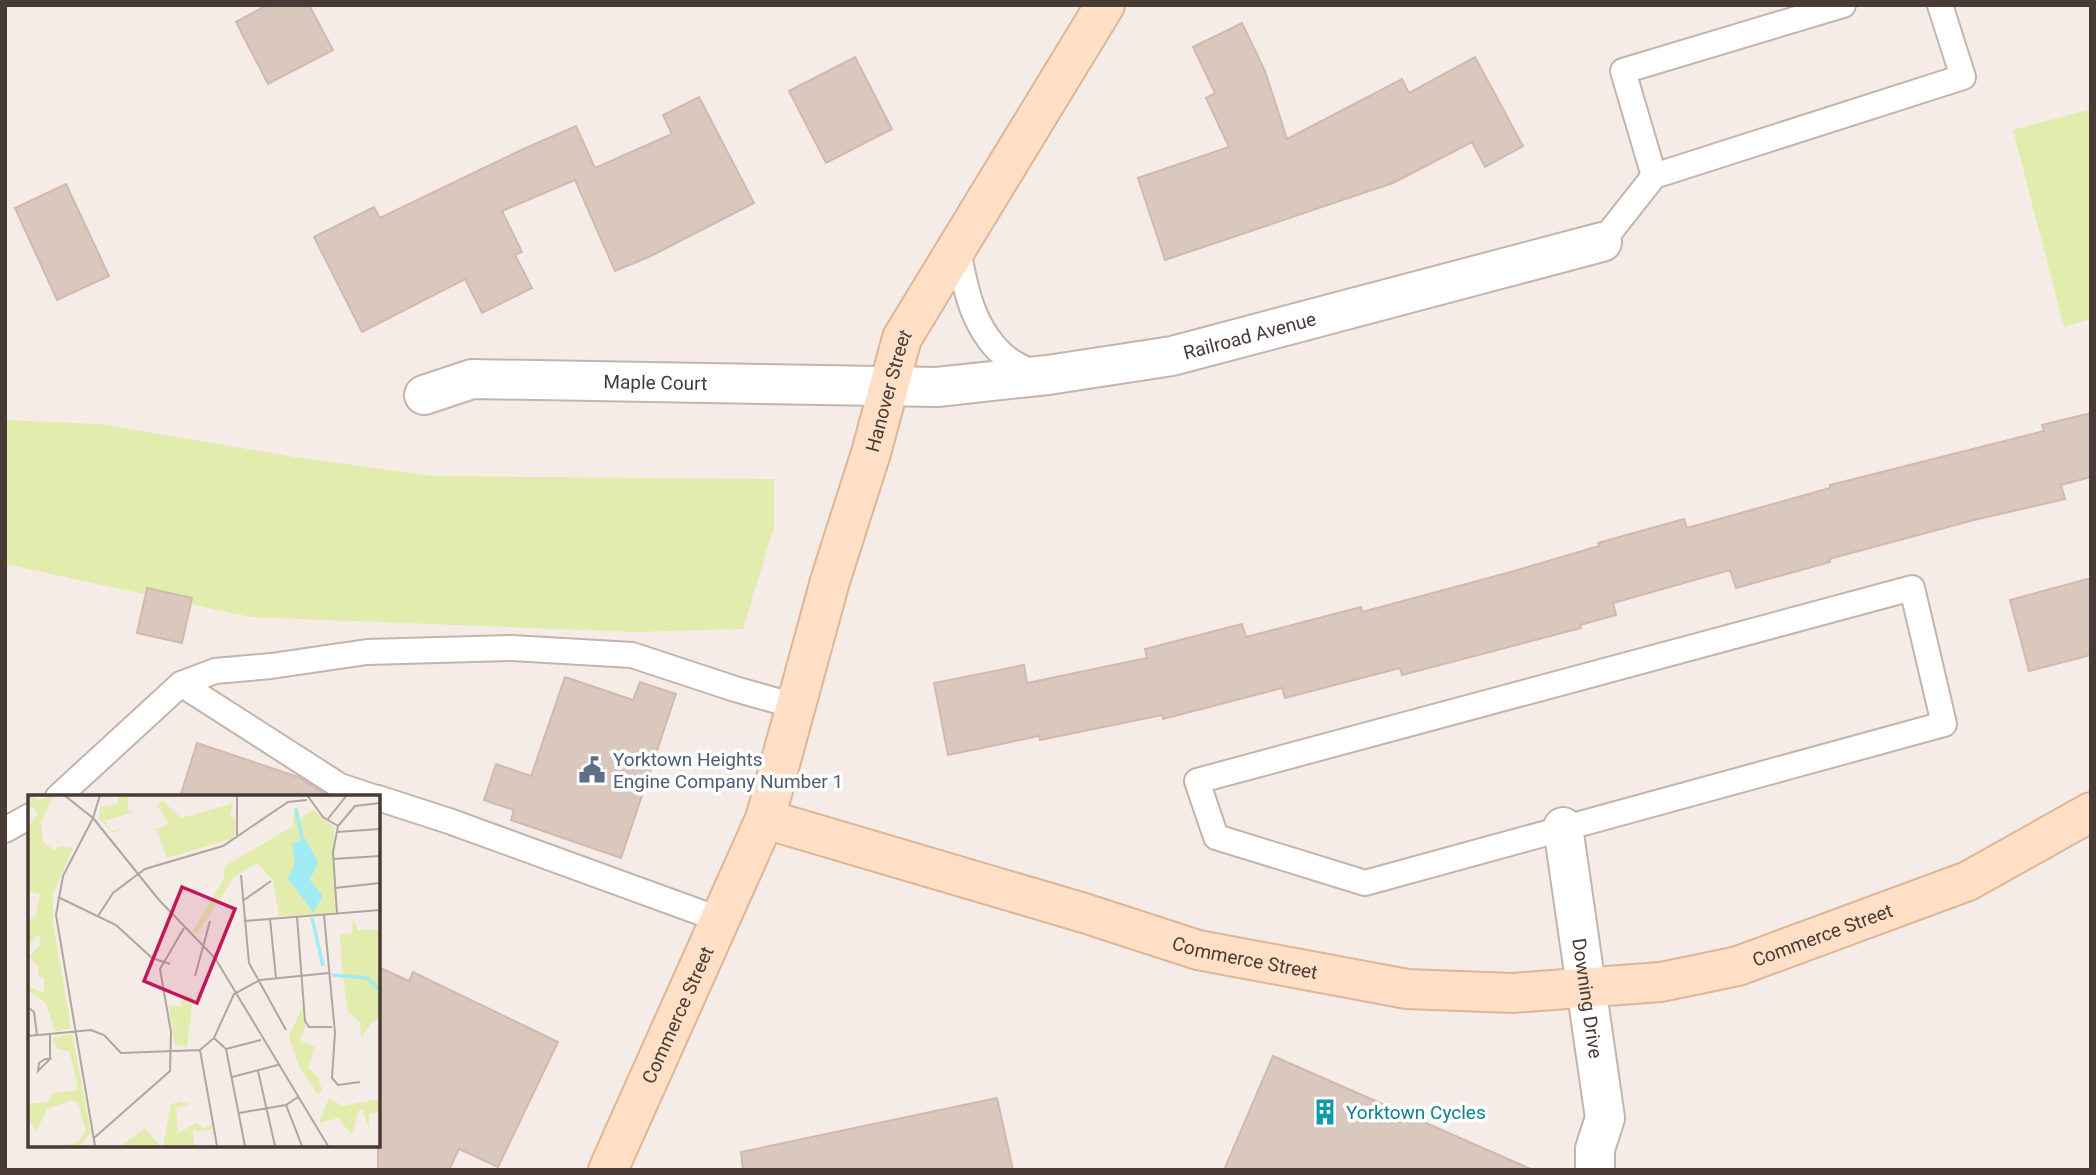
<svg xmlns="http://www.w3.org/2000/svg" width="2096" height="1175" font-family="Roboto,sans-serif">
  <rect width="100%" height="100%" fill="#f5ece7"/>
  <g fill="#e2ecac">
    <path d="M 2091,109 L 2091,319 L 2064,327 L 2013,130 Z"/>
    <path d="M 5,420 L 100,424 L 295,457 L 432,476 L 774,479 L 774,527 L 743,629 L 637,632 L 250,617 L 5,564 Z"/>
  </g>
  <g fill="#dac7be" stroke="#d2b9ae" stroke-width="2">
    <path d="M 267,5 L 309,5 L 333,50 L 268,84 L 236,22 Z"/>
    <path d="M 1242,23 L 1265,71 L 1287,139 L 1402,79 L 1409,93 L 1475,57 L 1523,146 L 1485,167 L 1472,142 L 1393,183 L 1165,260 L 1138,178 L 1229,147 L 1206,98 L 1215,93 L 1193,47 Z"/>
    <path d="M 855,57 L 892,129 L 826,163 L 789,91 Z"/>
    <path d="M 699,97 L 754,203 L 651,256 L 615,271 L 575,180 L 502,211 L 522,252 L 515,255 L 532,288 L 482,313 L 465,279 L 362,332 L 314,237 L 374,207 L 380,218 L 519,151 L 576,126 L 595,168 L 672,134 L 663,115 Z"/>
    <path d="M 66,184 L 109,276 L 57,300 L 15,208 Z"/>
    <path d="M 2091,413 L 2091,477 L 2061,485 L 2065,499 L 1974,520 L 1829,559 L 1830,562 L 1736,588 L 1730,570 L 1613,603 L 1616,615 L 1580,625 L 1581,628 L 1402,675 L 1400,668 L 1285,698 L 1282,688 L 1163,719 L 1162,715 L 1040,740 L 1039,736 L 948,755 L 934,683 L 1024,665 L 1027,683 L 1147,658 L 1145,649 L 1242,624 L 1246,637 L 1361,607 L 1362,612 L 1507,573 L 1599,546 L 1598,543 L 1684,519 L 1687,528 L 1830,488 L 1830,485 L 2044,431 L 2042,425 Z"/>
    <path d="M 2091,578 L 2091,655 L 2029,671 L 2010,600 Z"/>
    <path d="M 147,588 L 192,598 L 182,643 L 137,633 Z"/>
    <path d="M 565,677 L 633,700 L 640,682 L 676,694 L 621,858 L 511,820 L 514,810 L 484,800 L 496,764 L 531,776 Z"/>
    <path d="M 197,743 L 298,777 L 330,797 L 180,797 Z"/>
    <path d="M 378,967 L 409,981 L 413,972 L 558,1042 L 498,1167 L 459,1149 L 449,1170 L 378,1170 Z"/>
    <path d="M 1273,1056 L 1533,1170 L 1224,1170 Z"/>
    <path d="M 997,1098 L 1013,1170 L 743,1170 L 741,1152 Z"/>
  </g>
  <g fill="none" stroke-linecap="round" stroke-linejoin="round">
    <g stroke="#c4b4ab" stroke-width="28">
      <g id="lane">
        <path d="M 1654,176 L 1623,71 L 1843,5"/>
        <path d="M 1602,242 L 1654,176 L 1963,77 L 1940,5"/>
        <path d="M 958,249 C 965,290 974,333 1009,360 C 1018,366 1029,371 1038,375"/>
        <path d="M 1912,588 L 1944,724 L 1365,883 L 1216,837 L 1197,781 Z"/>
        <path d="M 181,684 L 215,671 L 271,666 L 367,652 L 512,648 L 632,655 L 735,689 L 795,706"/>
        <path d="M 58,797 L 181,684 L 340,786 L 373,797"/>
        <path d="M 378,798 L 449,821 L 721,920"/>
        <path d="M 5,830 L 30,816"/>
      </g>
    </g>
    <g stroke="#c4b4ab" stroke-width="42">
      <g id="street">
        <path id="s1" d="M 424,395 L 472,379 L 937,387 L 1048,375 L 1172,356 L 1602,242"/>
        <path id="s2" d="M 1563,827 L 1605,1118 L 1595,1149 L 1595,1170"/>
      </g>
    </g>
    <g stroke="#deb697" stroke-width="42">
      <g id="secondary">
        <path id="s3" d="M 765,819 L 1084,913 L 1198,950 L 1407,989 L 1512,993 L 1661,982 L 1738,966 L 1968,881 L 2091,812"/>
        <path id="s4" d="M 608,1170 L 765,819 L 830,581 L 871,453 L 902,338 L 1105,5"/>
      </g>
    </g>
    <use href="#lane" stroke="#fff" stroke-width="24"/>
    <use href="#street" stroke="#fff" stroke-width="38"/>
    <use href="#secondary" stroke="#ffe0c6" stroke-width="38"/>
  </g>
  <defs>
    <g id="civic-bare" transform="scale(2.1)"><path d="M-.6-6.5H3V-4.5H.6V-3L4-1V1h2V6H-6V1h2V-1L-.6-3ZM-1.2 2.5V6h2.4V2.5Z" fill="#5c6f8a" stroke="#fff" stroke-width="2.5" paint-order="stroke"/></g>
    <g id="building-bare" transform="scale(2.1)"><path d="M-4-6H4V6H1V3H-1V6H-4ZM-2.5-4.3h1.7v1.8h-1.7ZM.8-4.3h1.7v1.8H.8ZM-2.5-1h1.7V.8h-1.7ZM.8-1h1.7V.8H.8Z" fill="#0f9aa8" stroke="#fff" stroke-width="2.5" paint-order="stroke"/></g>
  </defs>
  <g fill-rule="evenodd">
    <use href="#civic-bare" x="592" y="770"/>
    <use href="#building-bare" x="1325" y="1112"/>
  </g>
  <g text-anchor="middle" stroke-width="7" stroke-linejoin="round" paint-order="stroke">
    <g font-size="19" fill="#483b35" stroke="#fff">
      <text dy="7" stroke="none"><textPath href="#s1" startOffset="833">Railroad Avenue</textPath></text>
      <text dy="7" stroke="none"><textPath href="#s1" startOffset="234">Maple Court</textPath></text>
      <text dy="7" stroke="none"><textPath href="#s4" startOffset="830">Hanover Street</textPath></text>
      <text dy="7" stroke="none"><textPath href="#s3" startOffset="1088">Commerce Street</textPath></text>
      <text dy="7" stroke="none"><textPath href="#s3" startOffset="500">Commerce Street</textPath></text>
      <text dy="7" stroke="none"><textPath href="#s2" startOffset="173">Downing Drive</textPath></text>
      <text dy="7" stroke="none"><textPath href="#s4" startOffset="170">Commerce Street</textPath></text>
    </g>
    <g font-size="19" fill="#4e5e75" stroke="#fff" text-anchor="start">
      <text x="613" y="766">Yorktown Heights<tspan x="613" dy="22">Engine Company Number 1</tspan></text>
    </g>
    <g font-size="19" fill="#0d838f" stroke="#fff" text-anchor="start">
      <text x="1346" y="1119">Yorktown Cycles</text>
    </g>
  </g>
  <g transform="translate(28 795)">
    <rect width="352" height="352" fill="#f5ece7"/>
    <path d="M 2,0 L 11,5 L 25,0 L 13,28 L 15,46 L 26,56 L 31,51 L 45,53 L 25,99 L 25,128 L 43,233 L 27,237 L 18,208 L 0,195 L 0,191 L 16,198 L 16,183 L 10,181 L 10,171 L 1,162 L 13,149 L 11,139 L 0,150 L 0,126 L 8,120 L 12,99 L 0,96 L 0,31 L 10,20 L 4,11 L 0,16 ZM 91,0 L 101,0 L 99,14 L 105,17 L 76,26 L 83,36 L 97,33 L 84,38 L 71,23 L 72,12 L 89,9 ZM 134,5 L 153,23 L 206,8 L 202,19 L 208,26 L 206,43 L 139,63 L 129,36 L 125,36 L 141,28 L 129,10 ZM 266,13 L 272,23 L 285,15 L 306,32 L 307,118 L 251,121 L 245,85 L 229,68 L 206,82 L 169,139 L 165,136 L 196,84 L 197,71 L 265,31 ZM 325,124 L 330,135 L 352,135 L 352,223 L 344,227 L 333,243 L 332,227 L 320,217 L 314,175 L 312,140 L 324,138 ZM 155,200 L 165,202 L 159,252 L 147,250 L 140,210 L 153,212 ZM 275,211 L 278,231 L 272,245 L 287,252 L 280,273 L 290,282 L 294,295 L 290,300 L 270,269 L 261,241 ZM 44,239 L 63,337 L 52,351 L 35,351 L 49,348 L 58,337 L 50,309 L 45,305 L 19,314 L 8,337 L 0,322 L 0,309 L 19,307 L 26,298 L 50,295 L 42,257 L 28,253 L 25,243 ZM 154,298 L 153,307 L 162,309 L 148,313 L 150,338 L 169,328 L 175,334 L 184,329 L 184,334 L 171,337 L 165,333 L 166,351 L 135,351 L 143,309 L 152,307 ZM 301,303 L 314,311 L 352,304 L 352,316 L 341,319 L 341,335 L 335,315 L 330,316 L 324,340 L 310,323 L 291,328 ZM 117,333 L 132,351 L 93,351 Z" fill="#e2ecac"/>
    <path d="M 277,43 L 290,67 L 282,85 L 295,101 L 285,117 L 260,84 L 267,68 L 264,49 Z" fill="#9fecf6"/>
    <path fill="none" stroke="#9fecf6" stroke-width="3.5" d="M 268,13 L 274,44M 284,123 L 295,171M 304,180 L 339,183 L 352,195"/>
    <path fill="none" stroke="#b0a5a0" stroke-width="2" d="M 36,0 L 65,23 L 72,0M 279,0 L 295,22 L 310,31M 65,23 L 131,105 L 187,163 L 300,351M 65,23 L 35,81 L 28,120 L 67,351M 299,25 L 319,0M 308,37 L 352,34M 209,42 L 209,0M 305,64 L 352,61M 213,80 L 221,168 L 258,235M 307,93 L 352,88M 30,102 L 88,130 L 124,163 L 142,169M 216,105 L 243,86M 309,119 L 305,57 L 310,31 L 327,11 L 352,8M 296,120 L 307,238 L 304,283 L 310,290 L 332,287M 70,121 L 85,98 L 117,74 L 195,51 L 260,7 L 279,5M 269,122 L 277,226 L 281,232 L 304,232M 242,124 L 248,183M 216,126 L 352,115M 167,181 L 182,126M 0,212 L 6,217 L 9,240M 22,239 L 22,264M 0,241 L 63,235 L 76,240 L 93,258 L 172,255 L 186,243 L 206,199 L 232,185 L 301,178M 186,243 L 198,254 L 217,351M 198,254 L 233,245M 172,255 L 189,351M 17,264 L 22,264 L 10,276 L 11,268 ZM 230,276 L 247,351M 204,282 L 250,270M 258,310 L 274,351M 211,318 L 258,310 L 270,302M 66,343 L 142,276 L 143,237 L 132,174 L 156,133"/>
    <path fill="#c2185b" fill-opacity="0.15" stroke="#c2185b" stroke-width="3.5" d="M 154,92 L 207,114 L 169,208 L 116,186 Z"/>
    <rect width="352" height="352" fill="none" stroke="#483b35" stroke-width="3.5"/>
  </g>
  <rect width="2096" height="1175" fill="none" stroke="#483b35" stroke-width="14"/>
</svg>
